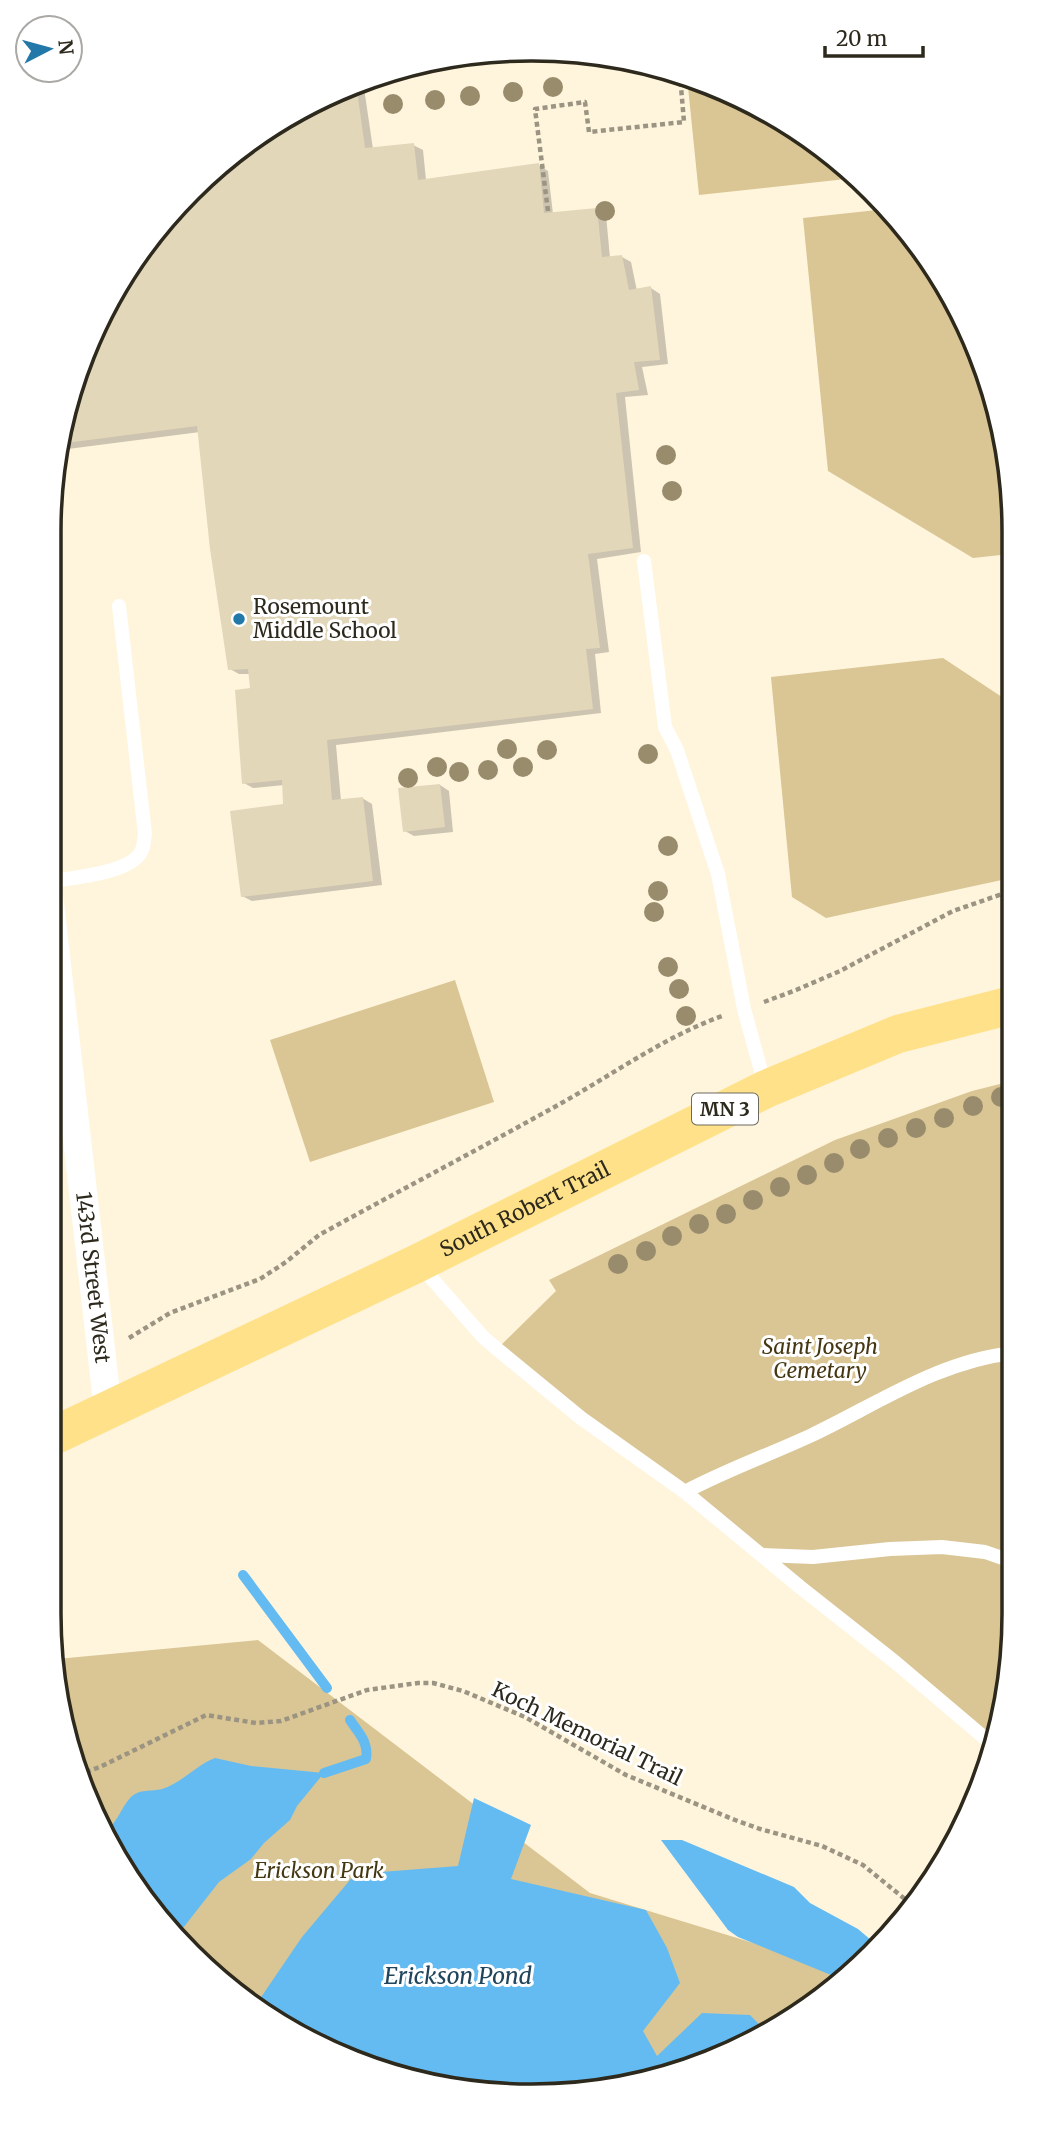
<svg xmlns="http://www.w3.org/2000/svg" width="1063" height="2145" font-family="Merriweather,serif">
  <rect width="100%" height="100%" fill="#fff5dd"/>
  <g fill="#dac694">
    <path d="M 687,77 L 717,86 L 826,149 L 855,178 L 699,195 Z"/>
    <path d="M 886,209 L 914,237 L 977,346 L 1010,468 L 1010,554 L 973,558 L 828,471 L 803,218 Z"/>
    <path d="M 943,658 L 1011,703 L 1011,878 L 826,918 L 792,897 L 771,677 Z"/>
    <path d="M 455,980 L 494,1102 L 310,1162 L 270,1040 Z"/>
    <path d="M 1012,1081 L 1014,1614 L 1005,1708 L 993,1745 L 497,1349 L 556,1291 L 549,1280 L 835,1140 L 972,1091 Z"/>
    <path d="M 258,1640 L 590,1893 L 851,1973 L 825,1997 L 745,2046 L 595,2092 L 437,2087 L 290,2031 L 213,1976 L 149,1908 L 75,1769 L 57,1659 Z"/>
  </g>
  <g fill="#64bbf1">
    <path d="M 215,1758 L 251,1766 L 324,1773 L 297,1806 L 290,1820 L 264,1843 L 251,1859 L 219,1882 L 176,1937 L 149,1908 L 107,1830 C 118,1821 121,1808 130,1798 C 140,1788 151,1792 162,1789 C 182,1783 196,1765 215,1758 Z"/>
    <path d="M 474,1798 L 531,1825 L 511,1879 L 646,1910 L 667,1948 L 680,1983 L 643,2031 L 657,2056 L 702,2013 L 750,2015 L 767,2032 L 745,2046 L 595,2092 L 437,2087 L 290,2031 L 255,2006 L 302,1937 L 355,1874 L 458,1866 Z"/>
    <path d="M 661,1840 L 682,1840 L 794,1887 L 810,1903 L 858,1929 L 878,1946 L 841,1982 L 831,1975 L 738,1937 L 728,1930 Z"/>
  </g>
  <g fill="#0003">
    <path d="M 363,81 L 373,149 L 413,145 L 423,150 L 426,180 L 538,165 L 548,171 L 553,214 L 596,209 L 606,215 L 610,258 L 622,257 L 631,262 L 637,291 L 651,288 L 660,294 L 668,364 L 642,367 L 648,395 L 625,397 L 641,552 L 597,559 L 609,652 L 595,654 L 601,713 L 336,745 L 341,801 L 362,798 L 372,804 L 382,885 L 252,901 L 242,896 L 285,806 L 284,785 L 253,788 L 244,783 L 252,689 L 250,674 L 239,674 L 230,669 L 200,432 L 60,450 L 57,448 L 58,437 L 86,346 L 131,263 L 191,190 L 264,130 L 347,86 Z"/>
    <path d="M 440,785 L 449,791 L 453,832 L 414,836 L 405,831 Z"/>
    <path d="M 49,1268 L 56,1326 L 49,1334 Z"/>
  </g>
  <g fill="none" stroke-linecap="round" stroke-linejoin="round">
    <g stroke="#64bbf1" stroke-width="10">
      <path d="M 243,1575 L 327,1688"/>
      <path d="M 324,1773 L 366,1759 C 369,1742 358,1732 350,1720"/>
    </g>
  </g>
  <g fill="#e3d7ba">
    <path d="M 356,83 L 365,148 L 414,143 L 418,180 L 539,163 L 544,213 L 597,208 L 602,257 L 622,255 L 629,290 L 651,286 L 660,360 L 634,362 L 639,390 L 616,393 L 633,548 L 588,554 L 600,648 L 586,649 L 593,709 L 327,740 L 332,800 L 363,797 L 373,881 L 241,897 L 230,811 L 283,804 L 282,780 L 242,784 L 235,690 L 250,688 L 248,669 L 228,670 L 210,549 L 197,426 L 58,444 L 58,437 L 86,346 L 131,263 L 191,190 L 264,130 L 347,86 Z"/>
    <path d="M 440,784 L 445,827 L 403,832 L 398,788 Z"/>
  </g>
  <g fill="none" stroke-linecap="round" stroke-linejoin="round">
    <g stroke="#9b9482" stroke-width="4.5" stroke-dasharray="5 3.5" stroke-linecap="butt">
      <path d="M 548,211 L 535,109 L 585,102 L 589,132 L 684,122 L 680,75"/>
      <path d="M 764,1002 L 796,990 L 840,971 L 953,911 L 1011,891"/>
      <path d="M 129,1338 L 170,1313 L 260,1279 L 286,1262 L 319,1235 C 399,1191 479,1149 558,1105 C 612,1075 664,1037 722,1016"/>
      <path d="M 78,1775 L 100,1767 L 206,1715 L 256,1723 L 281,1721 L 367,1690 L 418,1683 L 433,1683 L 463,1691 L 525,1717 L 626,1775 L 735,1820 L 760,1829 L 822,1846 L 863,1865 L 911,1904"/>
    </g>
    <g stroke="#fff" stroke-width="14">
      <path d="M 644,561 L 665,727 L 677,750 L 718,874 L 744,1009 L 766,1089"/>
      <path d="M 49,882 C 72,877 132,874 142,850 C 144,846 144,838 145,834 L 119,606"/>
      <path d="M 419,1264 L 483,1337 L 497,1349 L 581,1418 L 685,1492 L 800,1587 L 895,1662 L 993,1745"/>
      <path d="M 685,1492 C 726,1470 769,1455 812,1435 C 877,1404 939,1361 1013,1353"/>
      <path d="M 761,1555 L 813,1557 L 890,1549 L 942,1547 L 985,1552 L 1014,1562"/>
    </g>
    <path stroke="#fff" stroke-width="28" id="s1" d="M 49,895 L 108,1410"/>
    <path stroke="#fee189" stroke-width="38" id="s2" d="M 49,1438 L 418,1263 L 766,1089 L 898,1034 L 1012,1005"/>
  </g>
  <g fill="#998c6d">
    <circle cx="553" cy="87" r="10"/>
    <circle cx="513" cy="92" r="10"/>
    <circle cx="470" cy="96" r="10"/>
    <circle cx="435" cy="100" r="10"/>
    <circle cx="393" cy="104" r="10"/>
    <circle cx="605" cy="211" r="10"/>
    <circle cx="666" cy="455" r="10"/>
    <circle cx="672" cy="491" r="10"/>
    <circle cx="507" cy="749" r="10"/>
    <circle cx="547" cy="750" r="10"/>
    <circle cx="648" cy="754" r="10"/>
    <circle cx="437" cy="767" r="10"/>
    <circle cx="523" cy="767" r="10"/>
    <circle cx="488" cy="770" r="10"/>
    <circle cx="459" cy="772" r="10"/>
    <circle cx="408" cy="778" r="10"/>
    <circle cx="668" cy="846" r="10"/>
    <circle cx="658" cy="891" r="10"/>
    <circle cx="654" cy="912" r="10"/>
    <circle cx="668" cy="967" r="10"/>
    <circle cx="679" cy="989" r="10"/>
    <circle cx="686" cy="1016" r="10"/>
    <circle cx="1001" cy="1097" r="10"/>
    <circle cx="973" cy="1106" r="10"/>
    <circle cx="944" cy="1118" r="10"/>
    <circle cx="916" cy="1128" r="10"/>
    <circle cx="888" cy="1138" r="10"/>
    <circle cx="860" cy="1149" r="10"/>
    <circle cx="834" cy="1163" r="10"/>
    <circle cx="807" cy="1175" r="10"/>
    <circle cx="780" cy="1187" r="10"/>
    <circle cx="753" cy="1200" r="10"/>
    <circle cx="726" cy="1214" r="10"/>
    <circle cx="699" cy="1224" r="10"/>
    <circle cx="672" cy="1236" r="10"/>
    <circle cx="646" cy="1251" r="10"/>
    <circle cx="618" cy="1264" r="10"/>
  </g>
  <circle fill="#2278a8" stroke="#fff" stroke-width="2.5" cx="239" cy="619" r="7"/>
  <g text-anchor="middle" stroke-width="6" stroke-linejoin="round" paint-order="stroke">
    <rect fill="#fff" stroke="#6c6961" stroke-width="2" x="692" y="1093.5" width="66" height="31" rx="5"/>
    <g font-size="19" font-weight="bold" fill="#2d291d">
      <text x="725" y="1116">MN 3</text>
    </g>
    <g font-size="21" fill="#2d291d" stroke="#fff" text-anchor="start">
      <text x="253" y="614">Rosemount<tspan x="253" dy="24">Middle School</tspan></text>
    </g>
    <g font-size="21" fill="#2d291d" stroke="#fff">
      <text dy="7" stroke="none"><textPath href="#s2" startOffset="528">South Robert Trail</textPath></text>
      <text dy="7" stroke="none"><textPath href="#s1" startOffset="385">143rd Street West</textPath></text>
      <text transform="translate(587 1734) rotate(26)" y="7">Koch Memorial Trail</text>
    </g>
    <g font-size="21" font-style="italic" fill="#453711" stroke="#fff">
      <text x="820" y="1354">Saint Joseph<tspan x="820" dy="24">Cemetary</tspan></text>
      <text x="319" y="1878">Erickson Park</text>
    </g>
    <g font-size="23" font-style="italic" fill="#20455c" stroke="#fff">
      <text x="458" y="1984">Erickson Pond</text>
    </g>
  </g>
  <path d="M0 0H1063V2145H0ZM531 61H532A470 470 0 0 1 1002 531V1614A470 470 0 0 1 532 2084H531A470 470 0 0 1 61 1614V531A470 470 0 0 1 531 61Z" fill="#fff" fill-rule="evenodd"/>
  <path fill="none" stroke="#2d291d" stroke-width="3.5" d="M531 61H532A470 470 0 0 1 1002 531V1614A470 470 0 0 1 532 2084H531A470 470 0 0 1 61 1614V531A470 470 0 0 1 531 61Z"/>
  <g transform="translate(49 49) rotate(84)"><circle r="33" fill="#ffffff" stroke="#aba9a5" stroke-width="2"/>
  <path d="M0-5L12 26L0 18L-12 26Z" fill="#2278a8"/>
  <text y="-10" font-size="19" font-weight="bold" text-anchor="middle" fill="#2d291d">N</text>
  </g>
  <path d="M825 46v10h98v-10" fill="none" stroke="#2d291d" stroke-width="3.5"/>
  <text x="836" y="46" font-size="21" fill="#2d291d" stroke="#ffffff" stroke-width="5" paint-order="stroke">20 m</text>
</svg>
